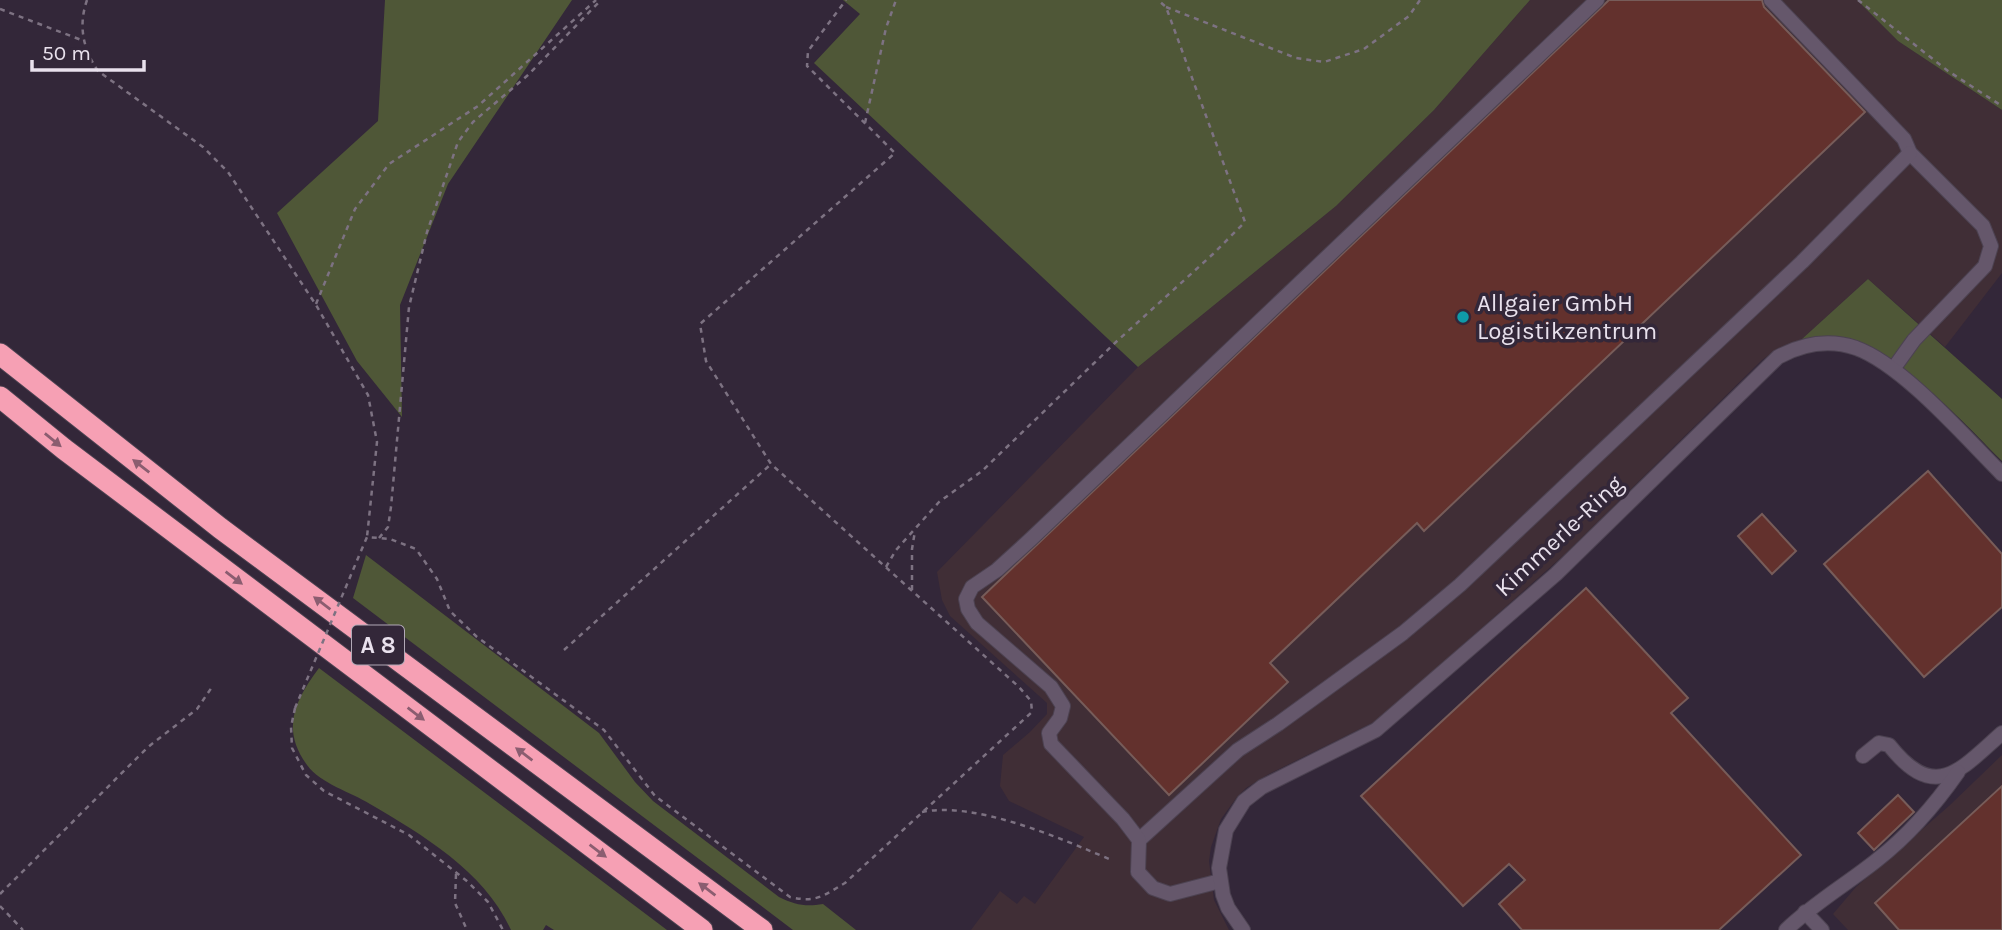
<svg xmlns="http://www.w3.org/2000/svg" width="2002" height="930" font-family="Karla,sans-serif">
  <rect width="100%" height="100%" fill="#332739"/>
  <g fill="#402e36">
    <path d="M 1530,0 L 1857,0 L 1898,41 L 2002,110 L 2002,273 L 1945,347 L 1868,279 L 1802,339 L 1777,349 L 1762,360 L 1564,555 L 1378,720 L 1269,774 L 1246,788 L 1237,797 L 1221,819 L 1211,847 L 1209,861 L 1214,900 L 1229,930 L 971,930 L 1000,891 L 1017,904 L 1024,896 L 1035,904 L 1084,837 L 1009,801 L 1000,786 L 1003,755 L 1030,732 L 1047,714 L 1047,703 L 950,616 L 942,600 L 937,572 L 1138,367 L 1336,206 L 1434,110 Z"/>
    <path d="M 2002,755 L 2002,930 L 1848,930 L 1833,914 L 1856,887 L 1949,806 Z"/>
  </g>
  <g fill="#4f5737">
    <path d="M 385,0 L 572,0 L 448,184 L 400,305 L 402,417 L 357,361 L 277,213 L 378,121 Z"/>
    <path d="M 843,0 L 1530,0 L 1434,110 L 1336,206 L 1138,367 L 814,63 L 860,14 Z"/>
    <path d="M 1857,0 L 2002,0 L 2002,110 L 1898,41 Z"/>
    <path d="M 1868,279 L 2002,399 L 2002,461 C 1967,426 1898,351 1850,339 C 1834,335 1818,337 1802,339 Z"/>
    <path d="M 366,555 L 599,733 L 635,782 L 653,801 L 779,897 C 795,905 806,907 823,904 L 856,930 L 793,930 L 353,598 Z"/>
    <path d="M 319,668 L 667,930 L 554,930 L 546,925 L 543,930 L 511,930 C 485,872 423,835 370,804 C 351,792 321,784 307,765 C 280,728 296,699 319,668 Z"/>
  </g>
  <g fill="#63312d" stroke="#775c59" stroke-width="2">
    <path d="M 1609,0 L 1762,0 L 1764,7 L 1865,112 L 1424,531 L 1417,523 L 1270,663 L 1288,682 L 1169,795 L 982,597 Z"/>
    <path d="M 1928,471 L 2002,554 L 2002,607 L 1924,677 L 1824,564 Z"/>
    <path d="M 1762,514 L 1796,551 L 1772,574 L 1738,536 Z"/>
    <path d="M 1586,588 L 1688,698 L 1671,713 L 1801,855 L 1719,930 L 1522,930 L 1499,904 L 1525,880 L 1509,864 L 1463,906 L 1361,796 Z"/>
    <path d="M 2002,786 L 2002,930 L 1899,930 L 1875,903 Z"/>
    <path d="M 1898,795 L 1914,812 L 1874,850 L 1858,833 Z"/>
  </g>
  <g fill="none" stroke-linecap="round" stroke-linejoin="round">
    <g stroke="#4c4251" stroke-width="16">
      <g id="minor">
        <path d="M 1771,0 L 1904,139 L 1910,153 L 1983,226 L 1991,246 L 1985,266 L 1914,340 L 1896,365"/>
        <path d="M 1863,756 L 1879,743 L 1889,745 C 1935,803 1959,771 2002,733"/>
        <path d="M 1139,840 L 1238,750 L 1278,724 L 1403,633 L 1460,585 L 1802,262 L 1910,153"/>
        <path d="M 1220,881 L 1170,894 L 1153,888 L 1138,872 L 1139,840 L 1123,819 L 1051,744 L 1049,733 L 1060,718 L 1063,706 L 1051,687 L 977,623 L 968,609 L 966,599 L 972,587 L 997,570 L 1031,539 L 1597,0"/>
        <path d="M 1805,912 L 1822,930"/>
        <path d="M 1243,930 L 1228,908 L 1223,895 L 1219,868 L 1226,830 L 1244,801 L 1262,787 L 1376,730 L 1556,574 L 1778,357 C 1802,344 1829,339 1856,348 C 1903,365 1965,437 2002,474"/>
        <path d="M 1786,930 C 1814,903 1847,884 1877,860 C 1909,835 1935,805 1958,772"/>
      </g>
    </g>
    <g stroke="#4c4251" stroke-width="23">
      <g id="highway">
        <path d="M 0,354 L 220,528 L 762,930"/>
        <path d="M 0,397 L 64,449 L 702,930"/>
      </g>
    </g>
    <g stroke="#7d7282" stroke-width="2.5" stroke-dasharray="5 5" stroke-linecap="butt">
      <path d="M 87,0 C 78,26 83,49 98,71 L 203,147 L 228,172 L 316,305 L 368,395 L 377,442 L 367,537"/>
      <path d="M 1858,0 L 1948,71 L 2002,106"/>
      <path d="M 1166,7 L 1296,58 L 1324,62 L 1364,49 L 1409,16 L 1420,0"/>
      <path d="M 0,9 L 84,41"/>
      <path d="M 865,123 L 886,28 L 896,0"/>
      <path d="M 316,304 L 355,209 L 389,164 L 478,106 L 596,0"/>
      <path d="M 379,538 L 388,527 L 391,507 L 409,307 L 427,232 L 458,142 L 473,122 L 528,75 L 601,0"/>
      <path d="M 361,551 L 367,537 L 390,539 L 416,549 L 437,579 L 450,611 L 477,637 L 604,730 L 655,796 L 790,897 C 816,903 823,896 845,883 L 1032,712 L 1031,701 L 1019,687 L 771,464 L 706,361 L 700,324 L 895,153 L 807,66 L 808,51 L 846,0"/>
      <path d="M 886,567 L 896,550 L 939,502 L 982,471 L 1116,342 L 1213,254 L 1245,222 L 1166,7 L 1158,0"/>
      <path d="M 912,590 L 912,549 L 915,531"/>
      <path d="M 564,650 L 770,465"/>
      <path d="M 295,708 L 291,727 L 292,748 L 306,775 L 324,791 L 409,835 L 468,882 L 488,902 L 503,930"/>
      <path d="M 922,812 C 975,801 1060,838 1109,859"/>
      <path d="M 456,874 L 455,903 L 467,930"/>
      <path d="M 0,894 L 148,747 L 197,709 L 212,687"/>
      <path d="M 0,906 L 23,930"/>
    </g>
    <use href="#minor" stroke="#65576b" stroke-width="14"/>
    <use href="#highway" stroke="#f6a0b4" stroke-width="21"/>
    <path stroke="#7d7282" stroke-width="2.5" stroke-dasharray="5 5" stroke-linecap="butt" d="M 295,708 L 361,551"/>
  </g>
  <defs><path id="oneway-solid" d="M-6-.8H1V-3.2L6.5 0L1 3.2V.8H-6Z" transform="scale(1.75)"/></defs>
  <g fill="#8b5d70">
    <use href="#oneway-solid" transform="translate(53 440) rotate(39)"/>
    <use href="#oneway-solid" transform="translate(141 466) rotate(-142)"/>
    <use href="#oneway-solid" transform="translate(234 578) rotate(37)"/>
    <use href="#oneway-solid" transform="translate(322 603) rotate(-143)"/>
    <use href="#oneway-solid" transform="translate(416 714) rotate(37)"/>
    <use href="#oneway-solid" transform="translate(524 754) rotate(-143)"/>
    <use href="#oneway-solid" transform="translate(598 851) rotate(37)"/>
    <use href="#oneway-solid" transform="translate(707 889) rotate(-143)"/>
  </g>
  <circle fill="#0f9aa8" stroke="#332739" stroke-width="2.5" cx="1463" cy="317" r="7"/>
  <g text-anchor="middle" stroke-width="7" stroke-linejoin="round" paint-order="stroke">
    <rect fill="#332739" stroke="#b2a9b7" stroke-width="2" x="352" y="625.5" width="52" height="39" rx="5"/>
    <g font-size="23" font-weight="bold" fill="#e9e1ed">
      <text x="378" y="653">A 8</text>
    </g>
    <g font-size="24" fill="#e9e1ed" stroke="#332739" text-anchor="start">
      <text x="1477" y="311">Allgaier GmbH<tspan x="1477" dy="28">Logistikzentrum</tspan></text>
    </g>
    <g font-size="24" fill="#e9e1ed" stroke="#332739">
      <text transform="translate(1559 536) rotate(-43)" y="8">Kimmerle-Ring</text>
    </g>
  </g>
  <path d="M32 60v10h112v-10" fill="none" stroke="#e9e1ed" stroke-width="3.5"/>
  <text x="42" y="60" font-size="21" fill="#e9e1ed" stroke="#332739" stroke-width="5" paint-order="stroke">50 m</text>
</svg>
